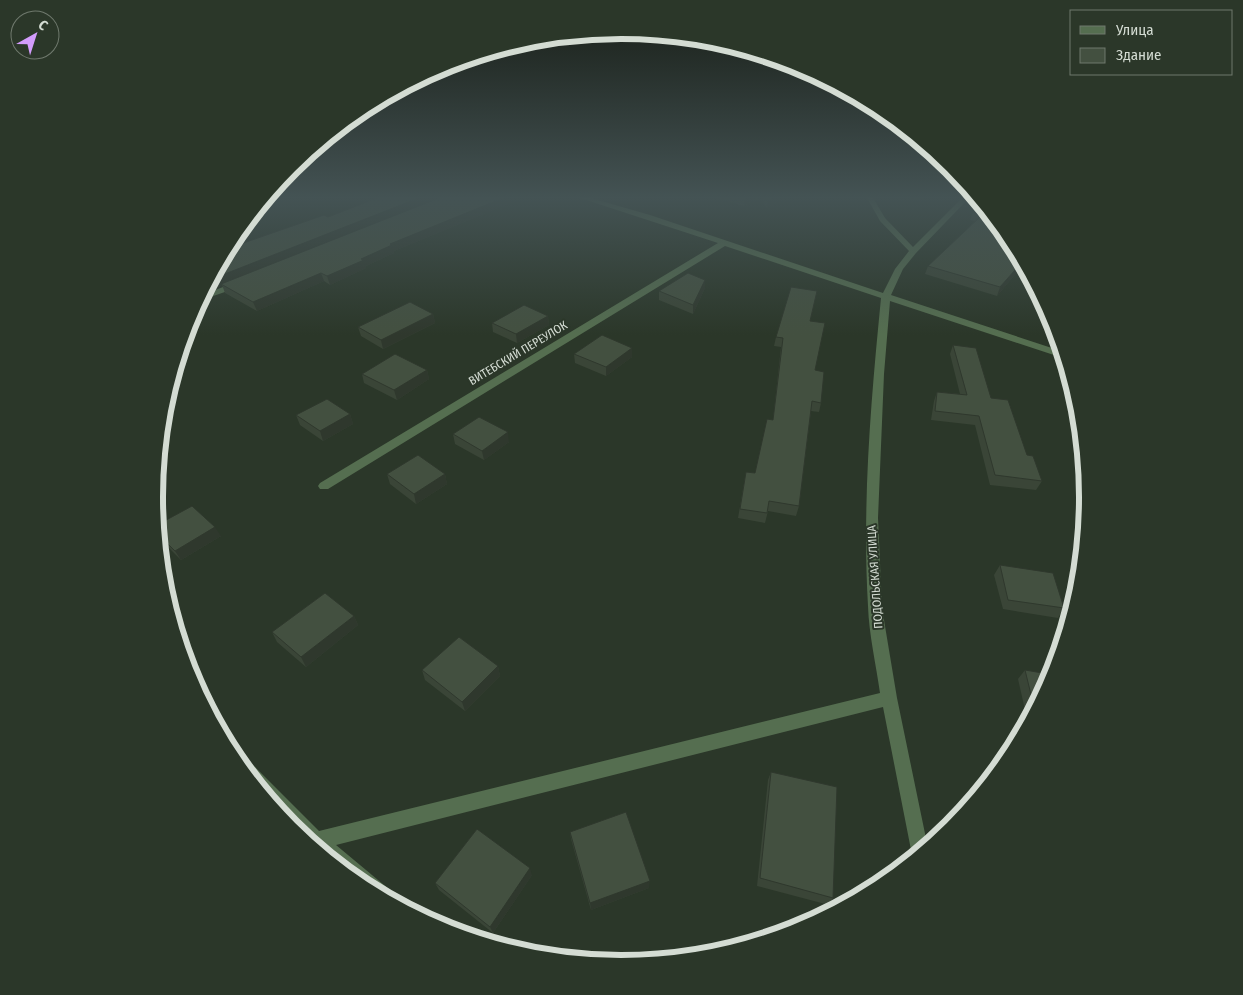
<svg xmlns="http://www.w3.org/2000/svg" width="1243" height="995" font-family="'Fira Sans Condensed',sans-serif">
  <rect width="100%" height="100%" fill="#2b3729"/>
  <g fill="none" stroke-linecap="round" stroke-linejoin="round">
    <g fill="#556e50" fill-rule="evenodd">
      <path d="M 574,196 L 584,196 L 650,215 L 883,293 L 895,269 L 909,251 L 880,221 L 866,196 L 872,196 L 885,218 L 913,247 L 964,196 L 971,196 L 916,253 L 903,269 L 891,295 L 1064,352 L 1066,359 L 890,301 L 884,374 L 878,518 L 882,608 L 897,698 L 928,848 L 913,860 L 883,707 L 336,845 L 390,890 L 393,897 L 391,902 L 362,886 L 291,828 L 233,757 L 228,749 L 232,748 L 238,750 L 319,831 L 880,693 C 876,664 869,635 868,606 C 862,503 871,400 881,298 L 725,246 L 328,489 L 320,489 L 318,486 L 320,483 L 718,243 Z"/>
      <path d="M 239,281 L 243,284 L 242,286 L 199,301 L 202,295 Z"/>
    </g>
  </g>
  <g fill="#3a4537">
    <path d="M 709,196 L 787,196 L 767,208 L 760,197 L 744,206 Z"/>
    <path d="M 900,196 L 926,196 L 920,201 Z"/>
    <path d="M 515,201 L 394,251 L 394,253 L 366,266 L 366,268 L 330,285 L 324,281 L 257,311 L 225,293 L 222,285 L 216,288 L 208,283 L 227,248 L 229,248 L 328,217 Z"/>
    <path d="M 983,204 L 1005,231 L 1002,235 L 1010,238 L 1024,264 L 997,296 L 925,274 L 928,266 L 975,221 L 970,220 L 973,212 Z"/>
    <path d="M 705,288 L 693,314 L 659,300 L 659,291 Z"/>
    <path d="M 433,314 L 435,323 L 383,349 L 361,336 L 358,327 Z"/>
    <path d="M 548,316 L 549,325 L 517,343 L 493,332 L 492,323 Z"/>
    <path d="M 810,321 L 815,370 L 821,403 L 819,412 L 811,411 L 799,506 L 796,516 L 768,511 L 765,523 L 738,518 L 746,472 L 755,473 L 773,420 L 781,347 L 774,346 L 776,337 Z"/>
    <path d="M 953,345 L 991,398 L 1042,481 L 1036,490 L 990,485 L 975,425 L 931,420 L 934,401 L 937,392 L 960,394 L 950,354 Z"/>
    <path d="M 632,348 L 632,357 L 606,376 L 575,363 L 574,354 Z"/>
    <path d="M 427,370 L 429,379 L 397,400 L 364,383 L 362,374 Z"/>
    <path d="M 350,414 L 353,424 L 323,441 L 300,425 L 296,415 Z"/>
    <path d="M 453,434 L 509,442 L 484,460 L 455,444 Z"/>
    <path d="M 387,474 L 445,474 L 447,484 L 416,504 L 390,484 Z"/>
    <path d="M 157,525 L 221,536 L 181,560 L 158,537 Z"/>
    <path d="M 1000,565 L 1064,608 L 1058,618 L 1003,609 L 994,575 Z"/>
    <path d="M 354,616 L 358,625 L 306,667 L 277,642 L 272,632 Z"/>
    <path d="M 498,666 L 500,676 L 465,711 L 425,680 L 422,670 Z"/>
    <path d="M 1025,670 L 1053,677 L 1028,723 L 1018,679 Z"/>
    <path d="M 771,772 L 833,898 L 829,905 L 757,886 L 768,780 Z"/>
    <path d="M 570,832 L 649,888 L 591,910 L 571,839 Z"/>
    <path d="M 532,875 L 493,933 L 439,890 L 435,883 Z"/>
  </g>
  <g fill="#2f382d">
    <path d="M 424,196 L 445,196 L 221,284 L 222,285 L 216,288 L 212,279 Z"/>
    <path d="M 508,196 L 515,196 L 515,201 L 394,251 L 394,253 L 366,266 L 366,268 L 330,285 L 327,276 L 390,244 Z"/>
    <path d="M 749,196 L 760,196 L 744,206 L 745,198 Z"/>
    <path d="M 776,196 L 787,196 L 767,208 L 768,201 Z"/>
    <path d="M 922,196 L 926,196 L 920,201 Z"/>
    <path d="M 1003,229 L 1005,231 L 995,242 L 998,234 Z"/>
    <path d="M 1023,261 L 1024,264 L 997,296 L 1000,287 Z"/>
    <path d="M 321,273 L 324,281 L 257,311 L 253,302 Z"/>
    <path d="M 705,280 L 705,288 L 693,314 L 693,305 Z"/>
    <path d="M 433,314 L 435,323 L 383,349 L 381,340 Z"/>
    <path d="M 548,316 L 549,325 L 517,343 L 516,334 Z"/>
    <path d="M 632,348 L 632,357 L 606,376 L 606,367 Z"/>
    <path d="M 427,370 L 429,379 L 397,400 L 394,390 Z"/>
    <path d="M 350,414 L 353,424 L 323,441 L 320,431 Z"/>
    <path d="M 508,432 L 509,442 L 484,460 L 482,451 Z"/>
    <path d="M 157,473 L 163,483 L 155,487 L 156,474 Z"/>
    <path d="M 445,474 L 447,484 L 416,504 L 414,494 Z"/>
    <path d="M 215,527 L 221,536 L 181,560 L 175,551 Z"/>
    <path d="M 354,616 L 358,625 L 306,667 L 301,657 Z"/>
    <path d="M 498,666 L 500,676 L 465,711 L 462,702 Z"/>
    <path d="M 530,868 L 532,875 L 493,933 L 490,927 Z"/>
    <path d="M 650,881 L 649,888 L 591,910 L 590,903 Z"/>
  </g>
  <g fill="#435040" stroke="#2f382d">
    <path d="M 382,196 L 424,196 L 212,279 L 211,278 L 227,248 L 229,248 L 324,215 L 328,217 Z"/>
    <path d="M 444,196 L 508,196 L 390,244 L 392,245 L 361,259 L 364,260 L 327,276 L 321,273 L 253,302 L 221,284 Z"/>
    <path d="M 736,196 L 749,196 L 745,198 Z"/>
    <path d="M 766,196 L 776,196 L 768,201 Z"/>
    <path d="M 983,204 L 1003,229 L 998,234 L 1009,237 L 1023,261 L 1000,287 L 928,266 L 982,215 L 973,212 Z"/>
    <path d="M 688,273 L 705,280 L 693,305 L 659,291 Z"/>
    <path d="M 791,287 L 817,291 L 810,321 L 825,323 L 815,370 L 824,372 L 821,403 L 812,401 L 799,506 L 769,501 L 767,513 L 740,509 L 746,472 L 755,473 L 767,419 L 773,420 L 783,338 L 776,337 Z"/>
    <path d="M 410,302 L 433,314 L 381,340 L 358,327 Z"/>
    <path d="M 524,305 L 548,316 L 516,334 L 492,323 Z"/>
    <path d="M 602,335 L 632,348 L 606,367 L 574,354 Z"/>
    <path d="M 953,345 L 976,348 L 991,398 L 1008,400 L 1027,455 L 1033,456 L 1042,481 L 995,475 L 979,416 L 935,411 L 937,392 L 967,395 Z"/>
    <path d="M 395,354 L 427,370 L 394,390 L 362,374 Z"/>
    <path d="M 327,399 L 350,414 L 320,431 L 296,415 Z"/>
    <path d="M 479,417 L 508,432 L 482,451 L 453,434 Z"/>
    <path d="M 418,455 L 445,474 L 414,494 L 387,474 Z"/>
    <path d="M 192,506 L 215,527 L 175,551 L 158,534 L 157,525 Z"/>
    <path d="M 1000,565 L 1053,573 L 1064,608 L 1008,600 Z"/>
    <path d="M 325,593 L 354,616 L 301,657 L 272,632 Z"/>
    <path d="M 459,637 L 498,666 L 462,702 L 422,670 Z"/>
    <path d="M 1025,670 L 1054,675 L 1035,711 Z"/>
    <path d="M 771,772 L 837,787 L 833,898 L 760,878 Z"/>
    <path d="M 626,812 L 650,881 L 590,903 L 570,832 Z"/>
    <path d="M 477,829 L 530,868 L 490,927 L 435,883 Z"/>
    <path d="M 741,941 L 752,944 L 740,948 Z"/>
  </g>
  <linearGradient id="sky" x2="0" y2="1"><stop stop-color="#181e17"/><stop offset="0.59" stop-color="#445354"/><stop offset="1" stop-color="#445354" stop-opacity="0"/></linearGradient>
  <rect width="1243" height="335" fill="url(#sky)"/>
  <g text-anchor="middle" stroke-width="4" stroke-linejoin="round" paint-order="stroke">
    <g font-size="12" fill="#d4dcd3" stroke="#2b3729">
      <text transform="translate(518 353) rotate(-31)" y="4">ВИТЕБСКИЙ ПЕРЕУЛОК</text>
      <text transform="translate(875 577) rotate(-94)" y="4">ПОДОЛЬСКАЯ УЛИЦА</text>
    </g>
  </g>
  <path d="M0 0H1243V995H0ZM163 497a458 458 0 1 1 916 0a458 458 0 1 1-916 0Z" fill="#2b3729" fill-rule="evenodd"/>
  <path fill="none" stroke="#d4dcd3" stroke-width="6" d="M163 497a458 458 0 1 1 916 0a458 458 0 1 1-916 0Z"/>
  <rect x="1070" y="10" width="162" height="65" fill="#2b3729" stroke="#6f796d"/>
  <rect x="1080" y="26" width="25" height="8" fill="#556e50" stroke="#6f796d"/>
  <text x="1116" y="35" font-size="15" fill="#d4dcd3">Улица</text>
  <rect x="1080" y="48" width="25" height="15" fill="#435040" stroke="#6f796d"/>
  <text x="1116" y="60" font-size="15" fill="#d4dcd3">Здание</text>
  <g transform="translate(35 35) rotate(39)"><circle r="24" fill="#2b3729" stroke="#6f796d"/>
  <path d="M0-4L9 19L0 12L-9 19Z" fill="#d39cfc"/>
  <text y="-8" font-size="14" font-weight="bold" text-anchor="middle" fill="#d4dcd3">С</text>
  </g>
</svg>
